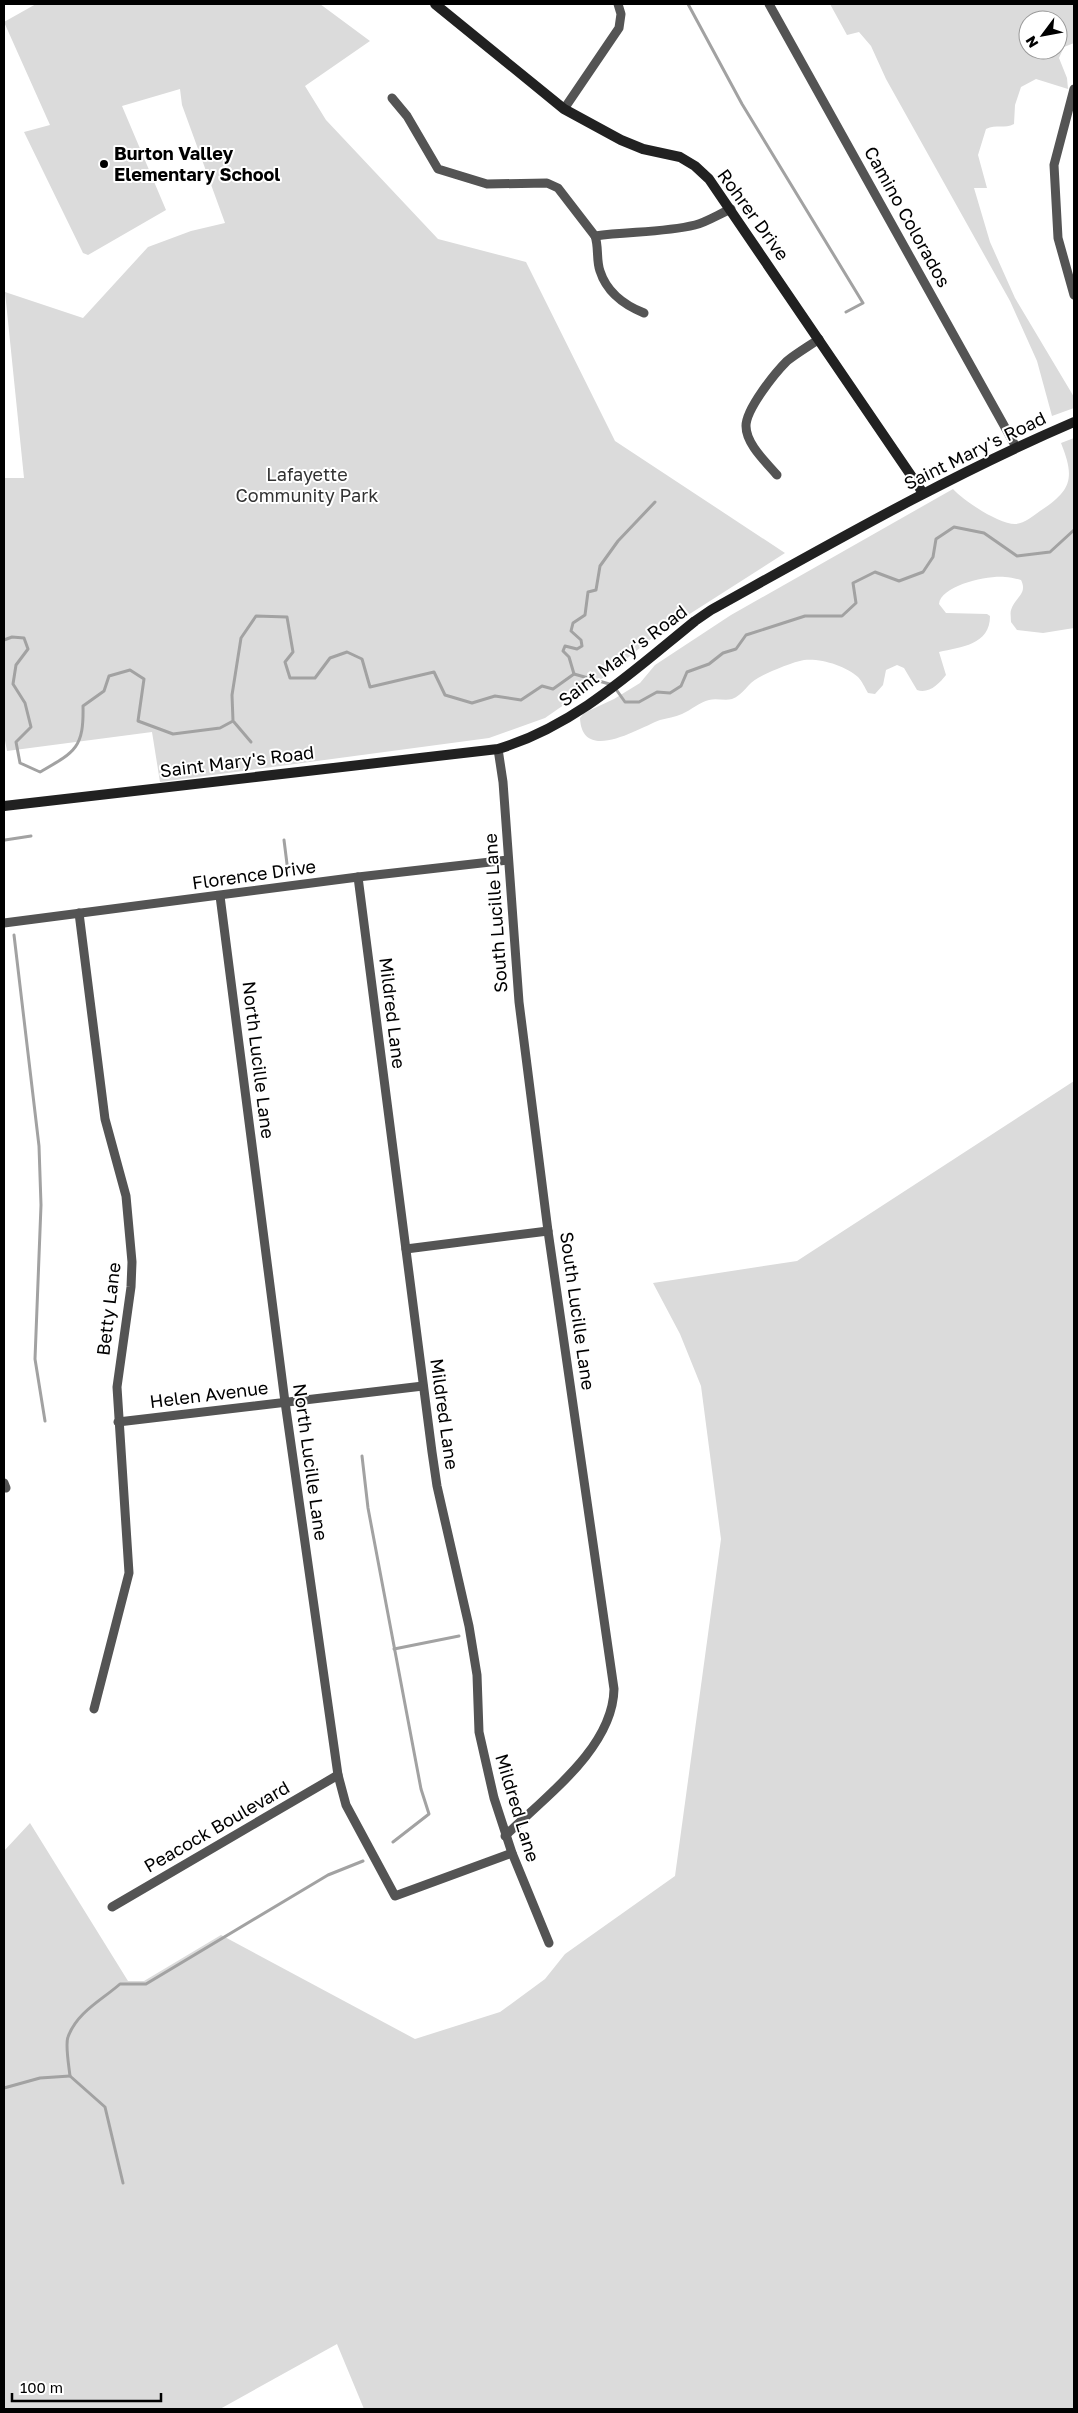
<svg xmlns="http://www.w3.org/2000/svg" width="1078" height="2413" font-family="'Golos Text',sans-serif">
  <rect width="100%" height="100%" fill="#fff"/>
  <g fill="#dbdbdb" fill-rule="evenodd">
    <path d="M 36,4 L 320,4 L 370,41 L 305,86 L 326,120 L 438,239 L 526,262 L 615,441 L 785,553 L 652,638 L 607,675 L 545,718 L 489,738 L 160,782 L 152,732 L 7,751 L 4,735 L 4,478 L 24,478 L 5,292 L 83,318 L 148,247 L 191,231 L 225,223 L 182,105 L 180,89 L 122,106 L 166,210 L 88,255 L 83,253 L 24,132 L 50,125 L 4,22 Z"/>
    <path d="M 830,4 L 1074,4 L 1074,43 L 1064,47 L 1059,58 L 1067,78 L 1068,89 L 1036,79 L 1021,87 L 1015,105 L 1014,124 C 1005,129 996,124 986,129 L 978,155 L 987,188 L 974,188 L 990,242 L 1015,298 L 1074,397 L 1074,408 L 1052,416 L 1037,361 L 1010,301 L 886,79 L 871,46 L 859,32 L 847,35 ZM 1028,20 L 1058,20 L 1058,50 L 1028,50 Z"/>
    <path d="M 1074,438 L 1074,628 L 1043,633 L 1017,630 L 1011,622 C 1011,618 1010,613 1011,610 C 1015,597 1028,594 1021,580 C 1016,579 1010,577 1005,577 C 989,575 941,585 939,604 L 946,613 L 987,614 L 990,616 C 990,645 961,647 939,652 L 946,675 C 939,684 929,694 917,690 L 904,668 L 897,665 L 886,670 L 883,685 L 875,694 L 868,693 C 865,688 862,681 858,677 C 846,666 821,658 804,660 C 793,662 768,672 758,678 C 748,683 743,695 732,699 C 725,701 716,698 709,700 C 700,702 691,710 682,714 C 675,717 667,718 660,720 C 639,728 582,764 580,718 L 584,713 L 614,699 L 640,683 L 655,665 L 731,615 L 953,489 C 964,501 1000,525 1016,524 C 1025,523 1033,516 1040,511 C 1072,490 1075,478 1061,443 Z"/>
    <path d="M 1074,1081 L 1074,2409 L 364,2409 L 337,2344 L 220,2409 L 4,2409 L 4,1851 L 30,1823 L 128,1981 L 144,1981 L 221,1935 L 415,2039 L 500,2012 L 545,1979 L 565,1954 L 675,1876 L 721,1539 L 701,1386 L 680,1334 L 653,1283 L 797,1261 Z"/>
  </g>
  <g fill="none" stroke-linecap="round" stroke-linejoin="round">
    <g stroke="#a2a2a2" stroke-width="3">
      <path d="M 688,4 L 742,104 L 863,303 L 846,312"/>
      <path d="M 4,640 L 12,637 L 24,638 L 28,649 L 16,665 L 13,684 L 25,703 L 31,727 L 16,742 L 20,763 L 40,772 C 75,752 84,748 83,706 L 104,691 L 109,676 L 130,670 L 144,679 L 138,721 L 173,734 L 220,728 L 233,721 L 232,695 L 241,638 L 256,616 L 287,617 L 293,652 L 285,662 L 290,678 L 315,678 L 330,658 L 347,652 L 362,659 L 370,687 L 434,672 L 445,695 L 472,703 L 495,696 L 521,700 L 542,686 L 553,689 L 574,674 L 613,685 L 625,702 L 639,702 L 657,692 L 670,693 L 681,686 L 687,672 L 709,664 L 723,653 L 736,649 L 746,635 L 805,616 L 842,616 L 856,603 L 853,583 L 875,572 L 899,581 L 923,572 L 933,557 L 936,539 L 954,527 L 984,533 L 1017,556 L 1050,552 L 1074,530"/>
      <path d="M 574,674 L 569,657 L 563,651 L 565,646 L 577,649 L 582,646 L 581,640 L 571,631 L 573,623 L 585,615 L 588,592 L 596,590 L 600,566 L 618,541 L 655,502"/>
      <path d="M 234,722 L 251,742"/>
      <path d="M 5,840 L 31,836"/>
      <path d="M 284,840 L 288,872"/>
      <path d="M 14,935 L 39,1146 L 41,1205 L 35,1359 L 45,1421"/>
      <path d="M 362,1456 L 368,1508 L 421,1789 L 429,1814 L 393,1842"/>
      <path d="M 394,1649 L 459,1636"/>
      <path d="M 4,2088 L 40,2078 L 70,2076"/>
      <path d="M 123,2183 L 105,2107 L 70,2076 C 69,2067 65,2044 68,2037 C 77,2012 102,2000 120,1984 L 146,1984 L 328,1875 L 363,1861"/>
    </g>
    <g stroke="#545454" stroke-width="9">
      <path d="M 769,4 L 1016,447"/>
      <path d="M 1074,89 L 1054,165 L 1058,238 L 1074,295"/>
      <path d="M 392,98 L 407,116 L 438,169 L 487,184 L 547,183 L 558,188 L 595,236 C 628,231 662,233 695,225 C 707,222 719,214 731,209"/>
      <path d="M 564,109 L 619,28 L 621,14 L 618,4"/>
      <path d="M 595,236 C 599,247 596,260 600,271 C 607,293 624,305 644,313"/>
      <path d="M 777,475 C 766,462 746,444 746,426 C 746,409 775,373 787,361 C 797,353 809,346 819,339"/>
      <path d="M 498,749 L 503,782 L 519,1002 L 548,1231 L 614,1689 C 613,1748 545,1797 505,1836"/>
      <path d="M 358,877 L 432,1452 L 437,1486 L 469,1626 L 477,1675 L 479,1732 L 494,1798 L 512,1853 L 549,1943"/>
      <path d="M 220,896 L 285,1402 L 338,1775 L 346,1805 L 395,1896 L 512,1853"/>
      <path d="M 79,913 L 105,1119 L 126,1196 L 132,1262 L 131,1287 L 117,1387 L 129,1573 L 94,1709"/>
      <path d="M 4,923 L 358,877 L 508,860"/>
      <path d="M 406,1249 L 548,1231"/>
      <path d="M 118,1422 L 423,1386"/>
      <path d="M 4,1483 L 6,1488"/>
      <path d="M 112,1907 L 338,1775"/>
    </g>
    <g stroke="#212121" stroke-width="10">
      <path d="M 435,4 L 564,109 L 621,140 L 643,149 L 680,157 L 695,166 L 709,179 L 923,493"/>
      <path d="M 4,806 L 498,749 C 575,726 633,671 695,621 L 711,610 C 830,544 948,476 1074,422"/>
    </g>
  </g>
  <circle fill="#000" stroke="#fff" stroke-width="2" cx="104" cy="164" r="5"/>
  <g text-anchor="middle" stroke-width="4" stroke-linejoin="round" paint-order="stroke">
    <g font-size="18" font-weight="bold" fill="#000" stroke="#fff" text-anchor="start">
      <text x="114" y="160">Burton Valley<tspan x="114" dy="21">Elementary School</tspan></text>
    </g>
    <g font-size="18" fill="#000" stroke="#fff">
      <text transform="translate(753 215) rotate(54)" y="6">Rohrer Drive</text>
      <text transform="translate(907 217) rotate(61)" y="6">Camino Colorados</text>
      <text transform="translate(975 451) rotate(-26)" y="6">Saint Mary's Road</text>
      <text transform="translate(623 656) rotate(-37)" y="6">Saint Mary's Road</text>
      <text transform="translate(237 762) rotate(-7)" y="6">Saint Mary's Road</text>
      <text transform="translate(254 875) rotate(-8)" y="6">Florence Drive</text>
      <text transform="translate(496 913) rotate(-94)" y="6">South Lucille Lane</text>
      <text transform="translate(392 1013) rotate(83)" y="6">Mildred Lane</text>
      <text transform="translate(258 1060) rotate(83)" y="6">North Lucille Lane</text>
      <text transform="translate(109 1309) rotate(-83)" y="6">Betty Lane</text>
      <text transform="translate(577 1311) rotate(82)" y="6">South Lucille Lane</text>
      <text transform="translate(209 1395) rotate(-7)" y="6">Helen Avenue</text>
      <text transform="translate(444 1414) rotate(82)" y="6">Mildred Lane</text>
      <text transform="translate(310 1462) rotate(82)" y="6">North Lucille Lane</text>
      <text transform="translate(517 1808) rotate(73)" y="6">Mildred Lane</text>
      <text transform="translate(217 1827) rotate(-30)" y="6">Peacock Boulevard</text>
    </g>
    <g font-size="18" fill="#323232" stroke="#fff">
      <text x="307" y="481">Lafayette<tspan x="307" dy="21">Community Park</tspan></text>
    </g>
  </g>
  <rect width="1078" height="2413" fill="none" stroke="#000000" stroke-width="10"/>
  <g transform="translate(1043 35) rotate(238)"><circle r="24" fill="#ffffff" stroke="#999999"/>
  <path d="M0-4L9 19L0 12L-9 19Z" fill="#000000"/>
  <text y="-8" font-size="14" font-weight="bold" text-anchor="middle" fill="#000000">N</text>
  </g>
  <path d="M12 2393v8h149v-8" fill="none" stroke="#000000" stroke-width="2.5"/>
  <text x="20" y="2393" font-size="15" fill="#000000" stroke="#ffffff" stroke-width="4" paint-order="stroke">100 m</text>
</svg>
